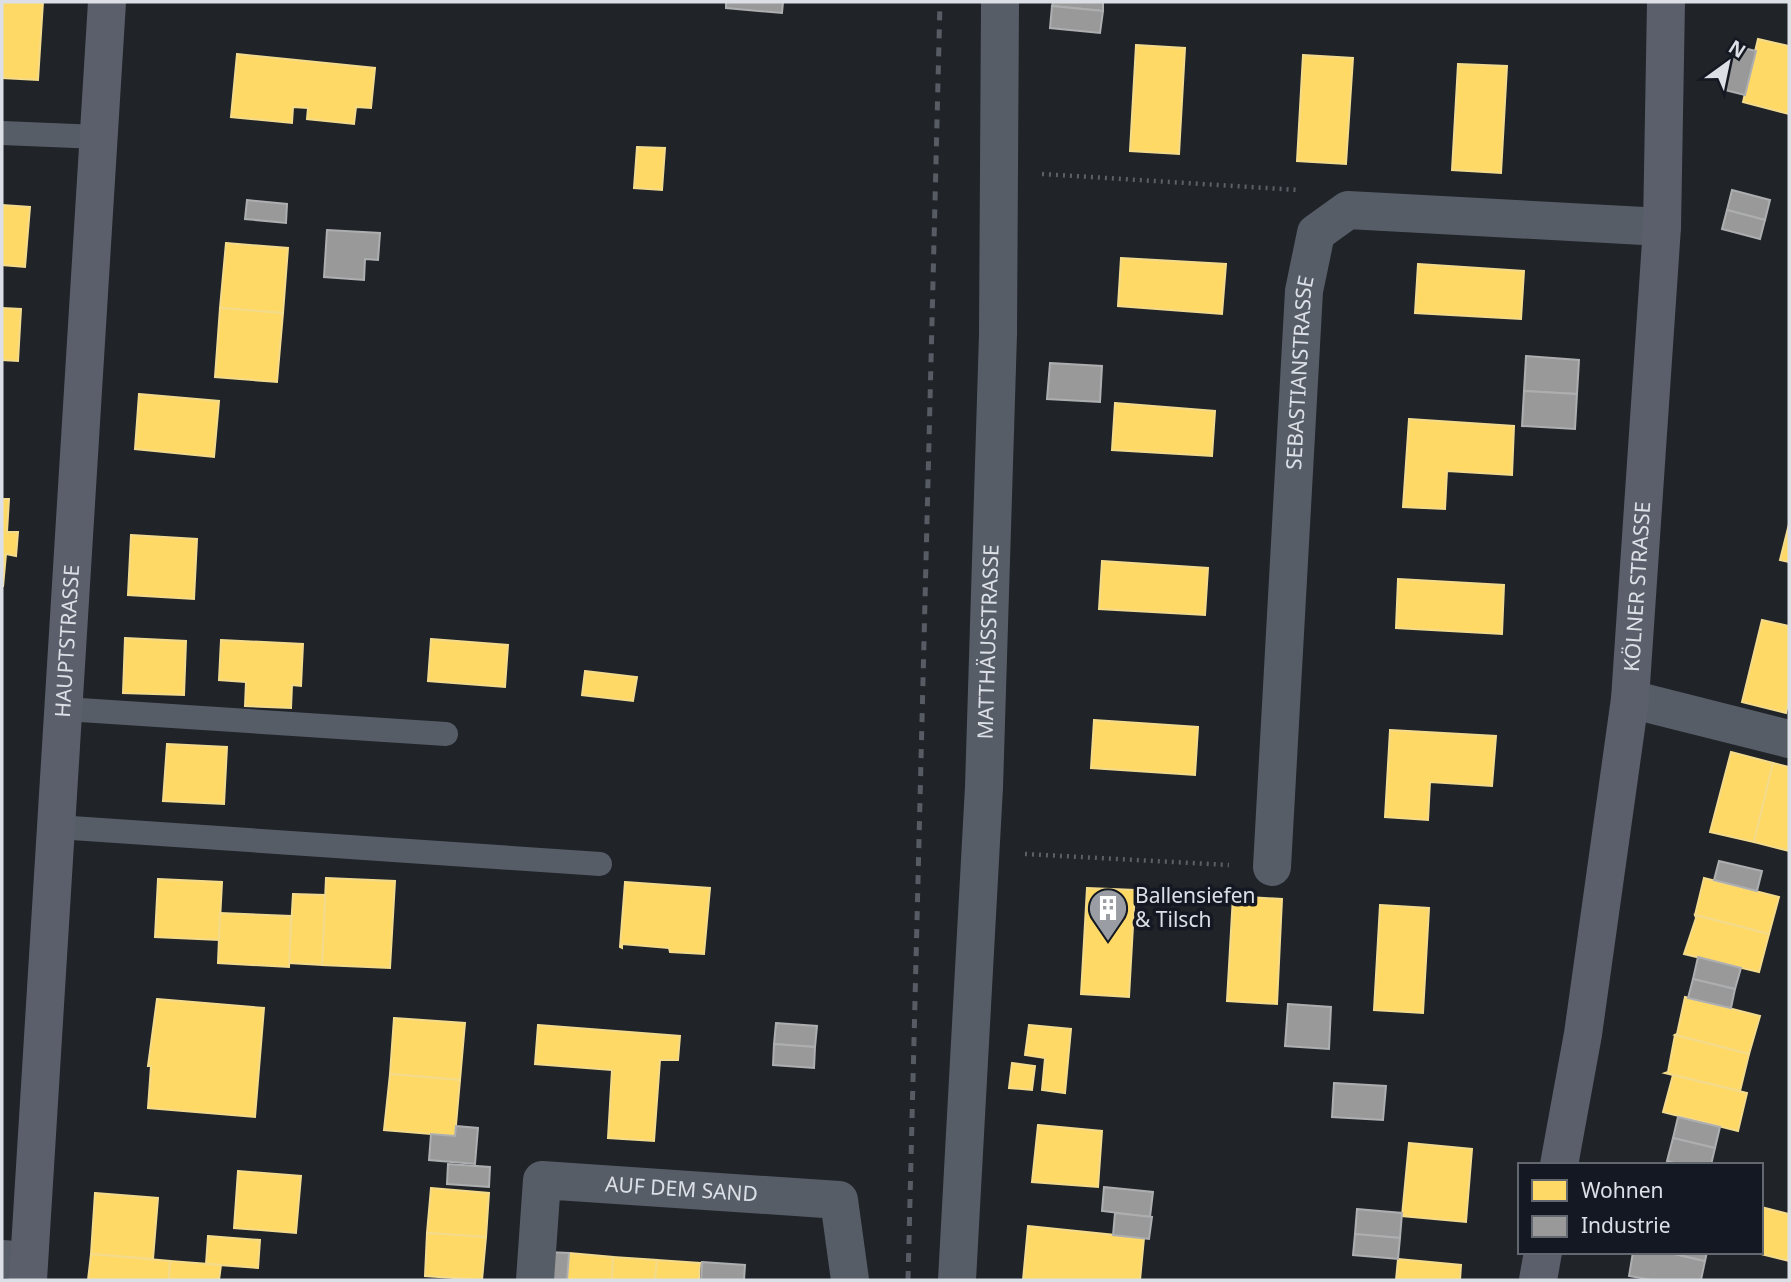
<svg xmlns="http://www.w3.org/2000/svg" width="1791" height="1282" font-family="'Noto Sans',sans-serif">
  <rect width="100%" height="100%" fill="#202328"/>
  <g fill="#ffd966" stroke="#f4db8c" stroke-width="2">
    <path d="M 2,2 L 43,2 L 38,80 L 2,78 Z"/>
    <path d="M 1758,39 L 1789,46 L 1789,114 L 1743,102 Z"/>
    <path d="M 1136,45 L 1185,48 L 1179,154 L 1130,151 Z"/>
    <path d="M 237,54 L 375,68 L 371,108 L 356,107 L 354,124 L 307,119 L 308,108 L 293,107 L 292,123 L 231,117 Z"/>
    <path d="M 1303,55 L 1353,58 L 1346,164 L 1297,161 Z"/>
    <path d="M 1458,64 L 1507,66 L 1501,173 L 1452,170 Z"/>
    <path d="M 637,147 L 665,148 L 662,190 L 634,188 Z"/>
    <path d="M 2,205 L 30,207 L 25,267 L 2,265 Z"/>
    <path d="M 226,243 L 288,248 L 283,313 L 220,308 Z"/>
    <path d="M 1121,258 L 1226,264 L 1222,314 L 1118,306 Z"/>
    <path d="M 1418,264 L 1524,271 L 1521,319 L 1415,313 Z"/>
    <path d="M 2,308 L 21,309 L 18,361 L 2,360 Z"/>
    <path d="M 220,308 L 283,313 L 277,382 L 215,377 Z"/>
    <path d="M 139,394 L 219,401 L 214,457 L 135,449 Z"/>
    <path d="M 1115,403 L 1215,411 L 1212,456 L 1112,450 Z"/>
    <path d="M 1409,419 L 1514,426 L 1512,475 L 1447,471 L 1445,509 L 1403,507 Z"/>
    <path d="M 2,499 L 9,499 L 7,532 L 18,532 L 16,556 L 6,554 L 3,587 Z"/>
    <path d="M 1789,524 L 1789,562 L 1780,560 Z"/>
    <path d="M 131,535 L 197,539 L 194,599 L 128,595 Z"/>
    <path d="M 1102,561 L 1208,568 L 1205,615 L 1099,609 Z"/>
    <path d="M 1398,579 L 1504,585 L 1502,634 L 1396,628 Z"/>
    <path d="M 1762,620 L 1789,626 L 1789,699 L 1786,713 L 1742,702 Z"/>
    <path d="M 125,638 L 186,641 L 184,695 L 123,693 Z"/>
    <path d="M 431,639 L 508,645 L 505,687 L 428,681 Z"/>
    <path d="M 221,640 L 303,644 L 301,686 L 292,685 L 291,708 L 245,706 L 246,682 L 219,680 Z"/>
    <path d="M 585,671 L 637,677 L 633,701 L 582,695 Z"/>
    <path d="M 1094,720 L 1198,727 L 1195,775 L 1091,768 Z"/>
    <path d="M 1390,730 L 1496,736 L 1492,786 L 1430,782 L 1428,820 L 1385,817 Z"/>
    <path d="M 167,744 L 227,747 L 224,804 L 163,801 Z"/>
    <path d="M 1731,752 L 1773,763 L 1754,842 L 1710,832 Z"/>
    <path d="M 1773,763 L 1789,767 L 1789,851 L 1754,842 Z"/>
    <path d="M 326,878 L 395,881 L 390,968 L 322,965 Z"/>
    <path d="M 1704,878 L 1779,897 L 1769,934 L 1695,915 Z"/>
    <path d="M 158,879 L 222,882 L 219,940 L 155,937 Z"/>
    <path d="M 625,882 L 710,888 L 704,954 L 670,952 L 669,948 L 622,944 L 622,948 L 620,947 Z"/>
    <path d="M 1087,888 L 1135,890 L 1129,997 L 1081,994 Z"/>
    <path d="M 293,894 L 325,895 L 322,965 L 289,963 Z"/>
    <path d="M 1233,896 L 1282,899 L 1277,1004 L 1227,1001 Z"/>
    <path d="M 1380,905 L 1429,908 L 1423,1013 L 1374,1010 Z"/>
    <path d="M 220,913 L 291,916 L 289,967 L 218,963 Z"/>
    <path d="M 1695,915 L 1769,934 L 1759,972 L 1684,954 L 1696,918 Z"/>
    <path d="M 1685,997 L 1760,1016 L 1749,1054 L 1675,1035 L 1677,1034 Z"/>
    <path d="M 157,999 L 264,1008 L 255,1117 L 148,1108 L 151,1066 L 148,1066 Z"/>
    <path d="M 394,1018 L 465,1023 L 460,1080 L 390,1074 Z"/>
    <path d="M 538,1025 L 680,1036 L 678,1060 L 660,1060 L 654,1141 L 608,1138 L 612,1070 L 535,1064 Z"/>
    <path d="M 1029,1025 L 1071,1029 L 1065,1093 L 1042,1090 L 1045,1058 L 1025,1055 Z"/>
    <path d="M 1675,1035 L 1749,1054 L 1740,1091 L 1665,1073 L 1668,1072 Z"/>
    <path d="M 1012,1063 L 1035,1066 L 1032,1090 L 1009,1088 Z"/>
    <path d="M 390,1074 L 460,1080 L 455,1136 L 384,1130 Z"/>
    <path d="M 1673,1075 L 1747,1093 L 1738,1131 L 1663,1112 Z"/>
    <path d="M 1038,1125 L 1102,1131 L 1098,1187 L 1032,1182 Z"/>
    <path d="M 1409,1143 L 1472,1149 L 1466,1222 L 1402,1216 Z"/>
    <path d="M 238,1171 L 301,1176 L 296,1233 L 234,1228 Z"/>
    <path d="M 431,1188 L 489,1193 L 486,1237 L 427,1233 Z"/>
    <path d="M 95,1193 L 158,1198 L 153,1259 L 91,1254 Z"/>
    <path d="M 1761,1207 L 1789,1214 L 1789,1261 L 1753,1252 L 1761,1252 Z"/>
    <path d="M 1028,1226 L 1144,1238 L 1140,1280 L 1023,1280 Z"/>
    <path d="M 427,1233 L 486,1237 L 482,1280 L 425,1276 Z"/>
    <path d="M 208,1236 L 260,1240 L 258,1268 L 206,1264 Z"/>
    <path d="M 569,1253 L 613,1257 L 612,1280 L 567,1280 Z"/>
    <path d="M 91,1254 L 170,1261 L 169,1280 L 88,1280 Z"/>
    <path d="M 613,1257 L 657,1260 L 655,1280 L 612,1280 Z"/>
    <path d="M 1398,1259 L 1461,1265 L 1460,1280 L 1396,1280 Z"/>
    <path d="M 657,1260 L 700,1263 L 699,1280 L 655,1280 Z"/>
    <path d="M 170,1261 L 221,1265 L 219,1280 L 169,1280 Z"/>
  </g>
  <g fill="#999" stroke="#adaeb0" stroke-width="2">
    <path d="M 726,2 L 783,2 L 782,13 L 726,8 Z"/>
    <path d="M 1053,2 L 1103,2 L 1103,11 L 1052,6 Z"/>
    <path d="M 1052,6 L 1103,11 L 1100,33 L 1050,28 Z"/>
    <path d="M 1735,46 L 1756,51 L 1745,95 L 1725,90 Z"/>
    <path d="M 1732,190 L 1770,200 L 1765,220 L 1727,210 Z"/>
    <path d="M 247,200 L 287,204 L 286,223 L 245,219 Z"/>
    <path d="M 1727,210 L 1765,220 L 1760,239 L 1722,229 Z"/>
    <path d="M 327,230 L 380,233 L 378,260 L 365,259 L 364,280 L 324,277 Z"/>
    <path d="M 1526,356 L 1579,360 L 1577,394 L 1524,391 Z"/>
    <path d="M 1050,363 L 1102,366 L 1100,402 L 1047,399 Z"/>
    <path d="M 1524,391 L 1577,394 L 1575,429 L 1522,426 Z"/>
    <path d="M 1719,861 L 1762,871 L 1757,891 L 1714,880 Z"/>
    <path d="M 1698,957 L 1741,968 L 1735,989 L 1693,979 Z"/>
    <path d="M 1693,979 L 1735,989 L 1731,1008 L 1688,998 Z"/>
    <path d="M 1288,1004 L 1331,1007 L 1329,1049 L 1285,1046 Z"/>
    <path d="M 776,1023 L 817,1026 L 815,1047 L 774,1044 Z"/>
    <path d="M 774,1044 L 815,1047 L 814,1068 L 773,1065 Z"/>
    <path d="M 1334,1083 L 1386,1086 L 1383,1120 L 1332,1117 Z"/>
    <path d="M 1678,1117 L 1720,1127 L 1715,1148 L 1673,1138 Z"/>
    <path d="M 456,1126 L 478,1128 L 475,1164 L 429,1160 L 431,1134 L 455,1136 Z"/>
    <path d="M 1673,1138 L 1715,1148 L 1711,1165 L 1682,1165 L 1667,1161 Z"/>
    <path d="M 448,1164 L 490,1167 L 489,1187 L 447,1184 Z"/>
    <path d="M 1104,1187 L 1153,1192 L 1150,1217 L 1102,1211 Z"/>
    <path d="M 1357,1209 L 1402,1213 L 1400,1238 L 1355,1234 Z"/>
    <path d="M 1115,1213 L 1152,1217 L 1149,1239 L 1113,1235 Z"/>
    <path d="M 1355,1234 L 1400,1238 L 1398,1259 L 1353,1255 Z"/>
    <path d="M 548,1252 L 569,1253 L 567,1280 L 546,1280 Z"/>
    <path d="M 1633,1252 L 1666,1252 L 1705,1261 L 1701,1280 L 1652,1280 L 1629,1276 Z"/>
    <path d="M 1666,1252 L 1707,1252 L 1705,1261 Z"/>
    <path d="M 702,1262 L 745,1265 L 744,1280 L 701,1280 Z"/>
  </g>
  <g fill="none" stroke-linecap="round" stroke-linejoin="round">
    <g stroke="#5c6068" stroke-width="4.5" stroke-dasharray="2 5" stroke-linecap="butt">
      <path d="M 1042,174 L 1298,190"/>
      <path d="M 1025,854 L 1229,865"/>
    </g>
    <g stroke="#575d67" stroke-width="24">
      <path d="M 2,133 L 99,137"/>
      <path d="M 65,709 L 446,734"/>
      <path d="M 57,827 L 600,864"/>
    </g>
    <g stroke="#575d67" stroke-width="38">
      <path d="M 1630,699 L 1789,739"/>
      <path id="s1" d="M 1272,867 L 1304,291 L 1316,233 L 1348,210 L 1662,227"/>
      <path d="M 2,1259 L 29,1261"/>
      <path id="s2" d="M 535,1280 L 542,1180 L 839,1200 L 850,1280"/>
      <path id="s3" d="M 957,1280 L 984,787 L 998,334 L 1000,2"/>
    </g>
    <g stroke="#5a5f6b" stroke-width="38">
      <path id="s4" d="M 1559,1165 L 1583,1034 L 1630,699 L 1662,227 L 1666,2"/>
      <path id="s5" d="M 28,1280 L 107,2"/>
      <path d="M 1538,1280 L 1543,1252"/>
    </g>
    <path stroke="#575c64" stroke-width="5" stroke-dasharray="9 9" stroke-linecap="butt" d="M 908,1280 L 940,2"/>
  </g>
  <defs>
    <g id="building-pin" transform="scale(2.0125)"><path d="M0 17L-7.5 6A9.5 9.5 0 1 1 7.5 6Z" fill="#9a9ea4" stroke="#131822"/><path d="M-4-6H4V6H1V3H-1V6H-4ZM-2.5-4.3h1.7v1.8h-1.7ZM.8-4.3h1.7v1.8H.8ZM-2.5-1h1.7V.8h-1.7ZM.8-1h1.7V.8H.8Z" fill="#fff"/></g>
  </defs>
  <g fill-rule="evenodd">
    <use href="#building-pin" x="1108" y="908"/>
  </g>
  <g text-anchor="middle" stroke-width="7" stroke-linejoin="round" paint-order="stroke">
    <g font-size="21" fill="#dce0e6" stroke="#131822">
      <text dy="7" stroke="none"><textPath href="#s1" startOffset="495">SEBASTIANSTRASSE</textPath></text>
      <text dy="7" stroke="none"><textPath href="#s4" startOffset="584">KÖLNER STRASSE</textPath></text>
      <text dy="7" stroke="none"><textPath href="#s5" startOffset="640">HAUPTSTRASSE</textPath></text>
      <text dy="7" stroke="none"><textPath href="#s3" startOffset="639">MATTHÄUSSTRASSE</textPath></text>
      <text dy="7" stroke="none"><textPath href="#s2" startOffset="240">AUF DEM SAND</textPath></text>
    </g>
    <g font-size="21" fill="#dce0e6" stroke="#131822" text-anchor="start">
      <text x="1135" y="903">Ballensiefen<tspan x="1135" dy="24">&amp; Tilsch</tspan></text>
    </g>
  </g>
  <rect width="1791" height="1282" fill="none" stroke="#dce0e6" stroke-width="7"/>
  <rect x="1518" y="1163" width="245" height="91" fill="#131822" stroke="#636870" stroke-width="2"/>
  <rect x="1532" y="1180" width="35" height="21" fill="#ffd966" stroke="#636870" stroke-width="2"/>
  <text x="1581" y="1198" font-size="21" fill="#dce0e6">Wohnen</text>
  <rect x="1532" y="1216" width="35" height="21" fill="#999999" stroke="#636870" stroke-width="2"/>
  <text x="1581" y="1233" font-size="21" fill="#dce0e6">Industrie</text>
  <g transform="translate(1728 63) rotate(33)" stroke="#131822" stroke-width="5" paint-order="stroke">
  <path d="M0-5L12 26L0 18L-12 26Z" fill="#dce0e6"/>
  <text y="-10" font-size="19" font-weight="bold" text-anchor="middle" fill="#dce0e6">N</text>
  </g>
</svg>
